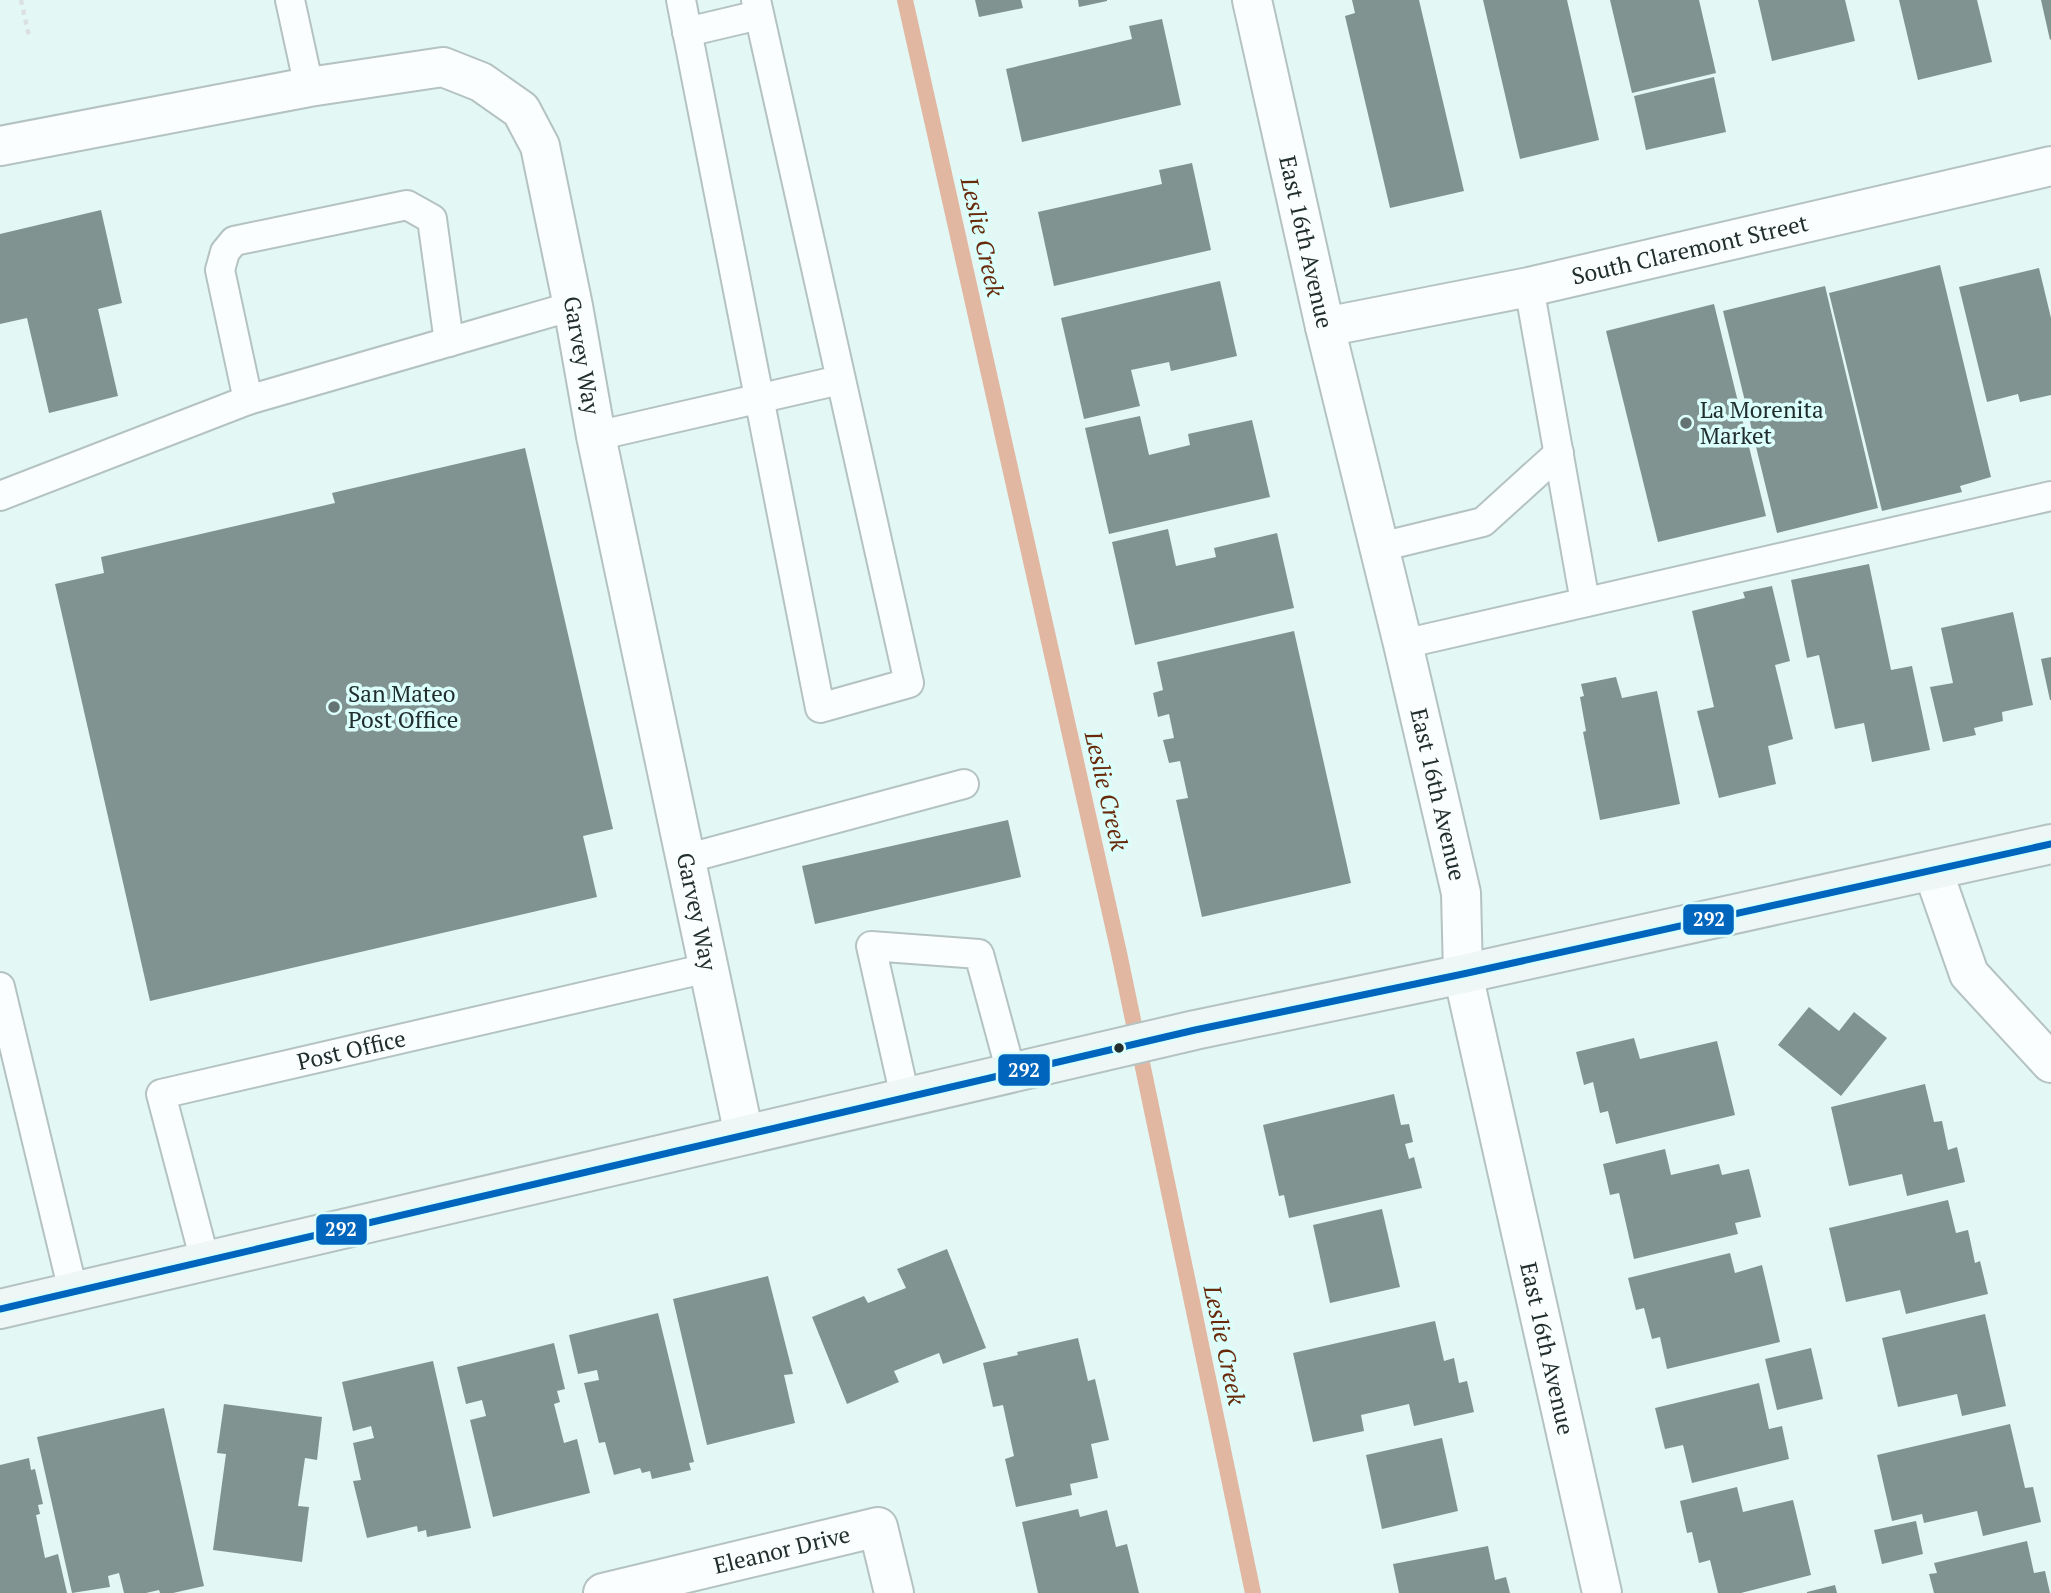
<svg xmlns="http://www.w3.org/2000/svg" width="2051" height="1593" font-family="'PT Serif',serif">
  <rect width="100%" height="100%" fill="#e3f7f5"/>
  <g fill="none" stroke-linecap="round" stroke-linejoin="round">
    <path stroke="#e2b7a2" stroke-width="16" d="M 905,0 L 1119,953 L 1253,1593"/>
  </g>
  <g fill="#819391">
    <path d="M 975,0 L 1021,0 L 1023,8 L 979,17 Z"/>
    <path d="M 1078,0 L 1107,0 L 1107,1 L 1079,7 Z"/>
    <path d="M 1352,0 L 1419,0 L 1464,191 L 1390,208 L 1345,16 L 1355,13 Z"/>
    <path d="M 1483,0 L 1567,0 L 1599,140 L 1520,159 Z"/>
    <path d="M 1610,0 L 1699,0 L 1716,73 L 1632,93 Z"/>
    <path d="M 1758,0 L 1845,0 L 1855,41 L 1772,61 Z"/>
    <path d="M 1899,0 L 1977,0 L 1992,62 L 1918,80 Z"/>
    <path d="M 2041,0 L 2051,0 L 2051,39 L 2050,40 Z"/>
    <path d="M 1162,19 L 1181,105 L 1022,142 L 1006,69 L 1132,39 L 1129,26 Z"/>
    <path d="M 1714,77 L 1726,132 L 1646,150 L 1634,96 Z"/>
    <path d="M 1192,163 L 1211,250 L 1054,286 L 1038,212 L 1162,184 L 1159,170 Z"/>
    <path d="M 101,210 L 122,303 L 98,309 L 118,396 L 49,413 L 27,318 L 0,324 L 0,234 Z"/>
    <path d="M 1940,265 L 1991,477 L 1960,486 L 1962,492 L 1882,511 L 1829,293 Z"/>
    <path d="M 2039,268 L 2051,318 L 2051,395 L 2020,402 L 2018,394 L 1987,402 L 1959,287 Z"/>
    <path d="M 1220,281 L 1237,356 L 1171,371 L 1169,362 L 1131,370 L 1140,406 L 1084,419 L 1061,318 Z"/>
    <path d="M 1825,286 L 1878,508 L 1777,533 L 1723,311 Z"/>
    <path d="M 1714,304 L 1766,516 L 1658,542 L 1606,331 Z"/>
    <path d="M 1140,416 L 1149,455 L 1190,445 L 1188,434 L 1252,420 L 1270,497 L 1109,534 L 1085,428 Z"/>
    <path d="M 525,448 L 613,829 L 583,836 L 597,897 L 150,1001 L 55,584 L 104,573 L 101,557 L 335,503 L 332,493 Z"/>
    <path d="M 1168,529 L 1176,566 L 1216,557 L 1214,548 L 1277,533 L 1294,608 L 1135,645 L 1112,542 Z"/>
    <path d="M 1869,564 L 1891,670 L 1912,666 L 1930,750 L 1872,762 L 1864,723 L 1835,729 L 1819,655 L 1807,658 L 1791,580 Z"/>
    <path d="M 1772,586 L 1790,661 L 1775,665 L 1793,739 L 1768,746 L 1776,784 L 1719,798 L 1697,711 L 1714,707 L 1692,611 L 1745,598 L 1743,592 Z"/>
    <path d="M 2013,612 L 2033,705 L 2002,712 L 2003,721 L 1974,728 L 1976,735 L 1943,742 L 1930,687 L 1953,683 L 1941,628 Z"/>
    <path d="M 1294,631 L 1351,883 L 1202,917 L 1176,800 L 1188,798 L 1180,761 L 1169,763 L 1163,740 L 1174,738 L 1169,714 L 1158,717 L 1153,693 L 1163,690 L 1157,662 Z"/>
    <path d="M 2051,657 L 2051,700 L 2050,700 L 2041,659 Z"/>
    <path d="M 1616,677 L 1622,698 L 1657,691 L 1680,804 L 1600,820 L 1583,732 L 1586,731 L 1580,697 L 1584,696 L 1581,684 Z"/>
    <path d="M 1008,820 L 1021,877 L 815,924 L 802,866 Z"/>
    <path d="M 1809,1007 L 1839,1031 L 1854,1012 L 1887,1038 L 1841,1096 L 1778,1045 Z"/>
    <path d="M 1634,1038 L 1640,1059 L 1717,1041 L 1735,1115 L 1616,1144 L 1608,1111 L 1600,1113 L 1593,1082 L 1584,1085 L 1576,1052 Z"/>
    <path d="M 1925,1084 L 1934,1122 L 1942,1121 L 1948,1150 L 1957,1147 L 1965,1182 L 1907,1196 L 1902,1174 L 1849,1186 L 1831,1107 Z"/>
    <path d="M 1394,1094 L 1401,1125 L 1409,1124 L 1413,1142 L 1405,1144 L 1409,1159 L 1414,1157 L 1422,1188 L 1289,1218 L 1284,1195 L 1279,1196 L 1263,1125 Z"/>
    <path d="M 1665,1149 L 1671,1175 L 1719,1164 L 1722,1175 L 1749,1169 L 1761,1217 L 1735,1223 L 1738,1234 L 1634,1259 L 1619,1193 L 1610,1195 L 1603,1164 Z"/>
    <path d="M 1948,1200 L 1956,1233 L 1968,1230 L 1975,1263 L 1980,1261 L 1988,1294 L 1906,1314 L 1900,1290 L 1846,1302 L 1829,1228 Z"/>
    <path d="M 1382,1209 L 1400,1287 L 1330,1303 L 1313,1225 Z"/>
    <path d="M 947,1249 L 986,1348 L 943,1364 L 939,1353 L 894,1371 L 899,1382 L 847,1404 L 812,1317 L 864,1296 L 868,1303 L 906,1288 L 897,1269 Z"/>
    <path d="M 1730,1253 L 1735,1273 L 1762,1265 L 1780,1342 L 1667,1369 L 1660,1337 L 1652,1339 L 1644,1308 L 1636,1310 L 1628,1278 Z"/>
    <path d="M 768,1276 L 793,1374 L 784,1375 L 795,1423 L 707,1445 L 673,1299 Z"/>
    <path d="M 658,1313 L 694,1462 L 689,1463 L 691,1470 L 652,1479 L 650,1471 L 642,1473 L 640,1468 L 614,1475 L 605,1442 L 599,1443 L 584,1383 L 599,1380 L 597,1370 L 578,1374 L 569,1335 Z"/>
    <path d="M 1985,1314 L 2006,1406 L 1962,1416 L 1957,1394 L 1898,1407 L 1882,1338 Z"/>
    <path d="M 1435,1321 L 1444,1361 L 1454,1358 L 1459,1383 L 1467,1381 L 1474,1412 L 1414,1426 L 1409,1404 L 1361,1415 L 1364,1431 L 1313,1442 L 1293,1353 Z"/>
    <path d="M 1078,1338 L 1088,1381 L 1095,1379 L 1109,1440 L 1091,1444 L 1098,1478 L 1070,1484 L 1072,1495 L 1016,1507 L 1005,1459 L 1014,1456 L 1003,1405 L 993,1407 L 983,1363 L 1018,1355 L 1017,1352 Z"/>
    <path d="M 554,1343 L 565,1389 L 557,1391 L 560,1402 L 554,1404 L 564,1443 L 577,1439 L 590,1493 L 493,1517 L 470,1420 L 486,1416 L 482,1400 L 466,1404 L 457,1367 Z"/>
    <path d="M 1811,1348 L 1823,1399 L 1777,1410 L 1765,1359 Z"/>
    <path d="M 433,1361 L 471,1528 L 427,1537 L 426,1530 L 418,1532 L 417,1526 L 367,1538 L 353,1481 L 361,1480 L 353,1443 L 374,1438 L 371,1426 L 353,1431 L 342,1382 Z"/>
    <path d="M 1759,1383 L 1769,1429 L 1782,1426 L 1789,1459 L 1692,1483 L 1683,1445 L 1665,1449 L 1655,1408 Z"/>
    <path d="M 224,1404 L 322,1417 L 317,1460 L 305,1458 L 298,1506 L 309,1507 L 302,1562 L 213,1550 L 226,1454 L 217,1453 Z"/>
    <path d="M 164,1408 L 204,1586 L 173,1593 L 160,1593 L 159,1590 L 146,1593 L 124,1593 L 119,1573 L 108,1576 L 110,1587 L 72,1593 L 37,1437 Z"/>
    <path d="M 2010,1424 L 2025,1488 L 2033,1487 L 2041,1522 L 1983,1536 L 1977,1511 L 1924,1523 L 1922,1514 L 1892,1521 L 1877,1455 Z"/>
    <path d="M 1442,1438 L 1458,1511 L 1382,1529 L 1366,1455 Z"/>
    <path d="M 29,1458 L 31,1470 L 35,1469 L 43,1504 L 38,1505 L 40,1514 L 36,1515 L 45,1558 L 58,1554 L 67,1593 L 0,1593 L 0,1465 Z"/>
    <path d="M 1737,1487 L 1743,1512 L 1793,1500 L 1811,1575 L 1741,1593 L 1718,1593 L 1710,1560 L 1699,1563 L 1692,1532 L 1687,1533 L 1680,1501 Z"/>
    <path d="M 1078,1509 L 1080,1517 L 1107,1510 L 1116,1547 L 1127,1544 L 1139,1593 L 1038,1593 L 1022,1522 Z"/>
    <path d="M 1916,1521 L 1923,1554 L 1882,1564 L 1874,1530 Z"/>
    <path d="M 2027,1541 L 2034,1573 L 2045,1571 L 2050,1593 L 1934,1593 L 1929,1574 L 1937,1573 L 1934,1563 Z"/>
    <path d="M 1488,1546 L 1495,1580 L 1506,1577 L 1510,1593 L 1399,1593 L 1393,1564 Z"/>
    <path d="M 1835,1585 L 1837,1593 L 1807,1593 L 1807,1592 Z"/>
  </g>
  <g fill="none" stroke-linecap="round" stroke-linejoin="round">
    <g stroke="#b4c3c1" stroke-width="32">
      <g id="lane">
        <path d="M 290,0 L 309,87"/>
        <path d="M 681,0 L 820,708 L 909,683 L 756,0"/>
        <path d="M 687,32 L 759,15"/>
        <path d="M 1529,287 L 1585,602"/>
        <path d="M 248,400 L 220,270 L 225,252 L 234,241 L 407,205 L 432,219 L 449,342"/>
        <path d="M 596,436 L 840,380"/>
        <path d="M 0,496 L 248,400 L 573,306"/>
        <path d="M 1380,547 L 1483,522 L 1559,453"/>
        <path d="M 1403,644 L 2051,496"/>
        <path d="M 685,859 L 964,784"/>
        <path d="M 0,987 L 73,1291"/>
        <path d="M 905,1097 L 871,946 L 979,954 L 1011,1072"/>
        <path id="s1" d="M 205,1261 L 161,1094 L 708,968"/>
      </g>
    </g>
    <g stroke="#b4c3c1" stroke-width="42">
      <g id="street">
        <path id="s2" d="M 1252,0 L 1325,327 L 1403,644 L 1461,893 L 1463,974 L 1602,1593"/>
        <path id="s3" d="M 0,146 L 309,87 L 443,67 L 481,82 L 521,110 L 540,146 L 573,306 L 596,436 L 744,1135"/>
        <path id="s4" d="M 1325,327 L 1529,287 L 2051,166"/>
        <path d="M 1933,871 L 1969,974 L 2051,1063"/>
        <path id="s5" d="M 603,1593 L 878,1527 L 894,1593"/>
      </g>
    </g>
    <g stroke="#b4c3c1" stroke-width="42">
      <path id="secondary" d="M 0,1309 L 1195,1030 L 1463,974 L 2051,844"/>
    </g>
    <path stroke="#dbe1e1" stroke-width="4.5" stroke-dasharray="5 5" stroke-linecap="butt" d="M 21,0 L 29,36"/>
    <use href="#lane" stroke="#fbfefe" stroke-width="28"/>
    <use href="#street" stroke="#fbfefe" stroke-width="38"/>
    <use href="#secondary" stroke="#eff7f6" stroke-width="38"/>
    <g stroke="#dbfffb" stroke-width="12">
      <path id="bus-1" d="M 0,1309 L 1195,1030 L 1463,974 L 2051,844"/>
    </g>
    <use href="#bus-1" stroke="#0065bd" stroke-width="7"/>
  </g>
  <g fill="#657473" stroke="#dbfffb" stroke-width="2.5">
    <circle cx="1686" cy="423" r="7"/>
    <circle cx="334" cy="707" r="7"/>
  </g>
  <circle fill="#212e2d" stroke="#dbfffb" stroke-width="2.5" cx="1119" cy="1048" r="6"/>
  <g text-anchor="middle" stroke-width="7" stroke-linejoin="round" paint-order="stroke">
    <g font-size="23" fill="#212e2d" stroke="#dbfffb">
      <text dy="8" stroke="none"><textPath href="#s2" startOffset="248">East 16th Avenue</textPath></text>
      <text dy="8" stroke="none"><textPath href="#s4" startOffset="373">South Claremont Street</textPath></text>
      <text dy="8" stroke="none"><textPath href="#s3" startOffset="794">Garvey Way</textPath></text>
      <text dy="8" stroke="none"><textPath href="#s2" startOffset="816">East 16th Avenue</textPath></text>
      <text dy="8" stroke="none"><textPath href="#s3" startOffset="1362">Garvey Way</textPath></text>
      <text dy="8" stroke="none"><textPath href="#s1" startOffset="368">Post Office</textPath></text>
      <text dy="8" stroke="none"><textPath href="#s2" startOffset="1382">East 16th Avenue</textPath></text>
      <text dy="8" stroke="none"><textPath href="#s5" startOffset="184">Eleanor Drive</textPath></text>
    </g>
    <g font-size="23" fill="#212e2d" stroke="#dbfffb" text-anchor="start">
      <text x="1700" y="418">La Morenita<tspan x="1700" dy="26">Market</tspan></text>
      <text x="348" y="702">San Mateo<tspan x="348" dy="26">Post Office</tspan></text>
    </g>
    <g font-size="24" font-style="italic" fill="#682a0a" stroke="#dbfffb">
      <text transform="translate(982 237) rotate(77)" y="8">Leslie Creek</text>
      <text transform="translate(1106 791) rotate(77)" y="8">Leslie Creek</text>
      <text transform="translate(1224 1345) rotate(78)" y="8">Leslie Creek</text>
    </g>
  </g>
  <g stroke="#dbfffb" stroke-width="2.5">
    <rect x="1682" y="903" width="53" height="33" rx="7" fill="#0065bd"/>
    <rect x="997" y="1053" width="54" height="34" rx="7" fill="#0065bd"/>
    <rect x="315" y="1213" width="53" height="33" rx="7" fill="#0065bd"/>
  </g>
  <g font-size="19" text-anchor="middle" font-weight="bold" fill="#fff">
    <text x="1709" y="926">292</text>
    <text x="1024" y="1077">292</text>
    <text x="341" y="1236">292</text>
  </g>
</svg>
